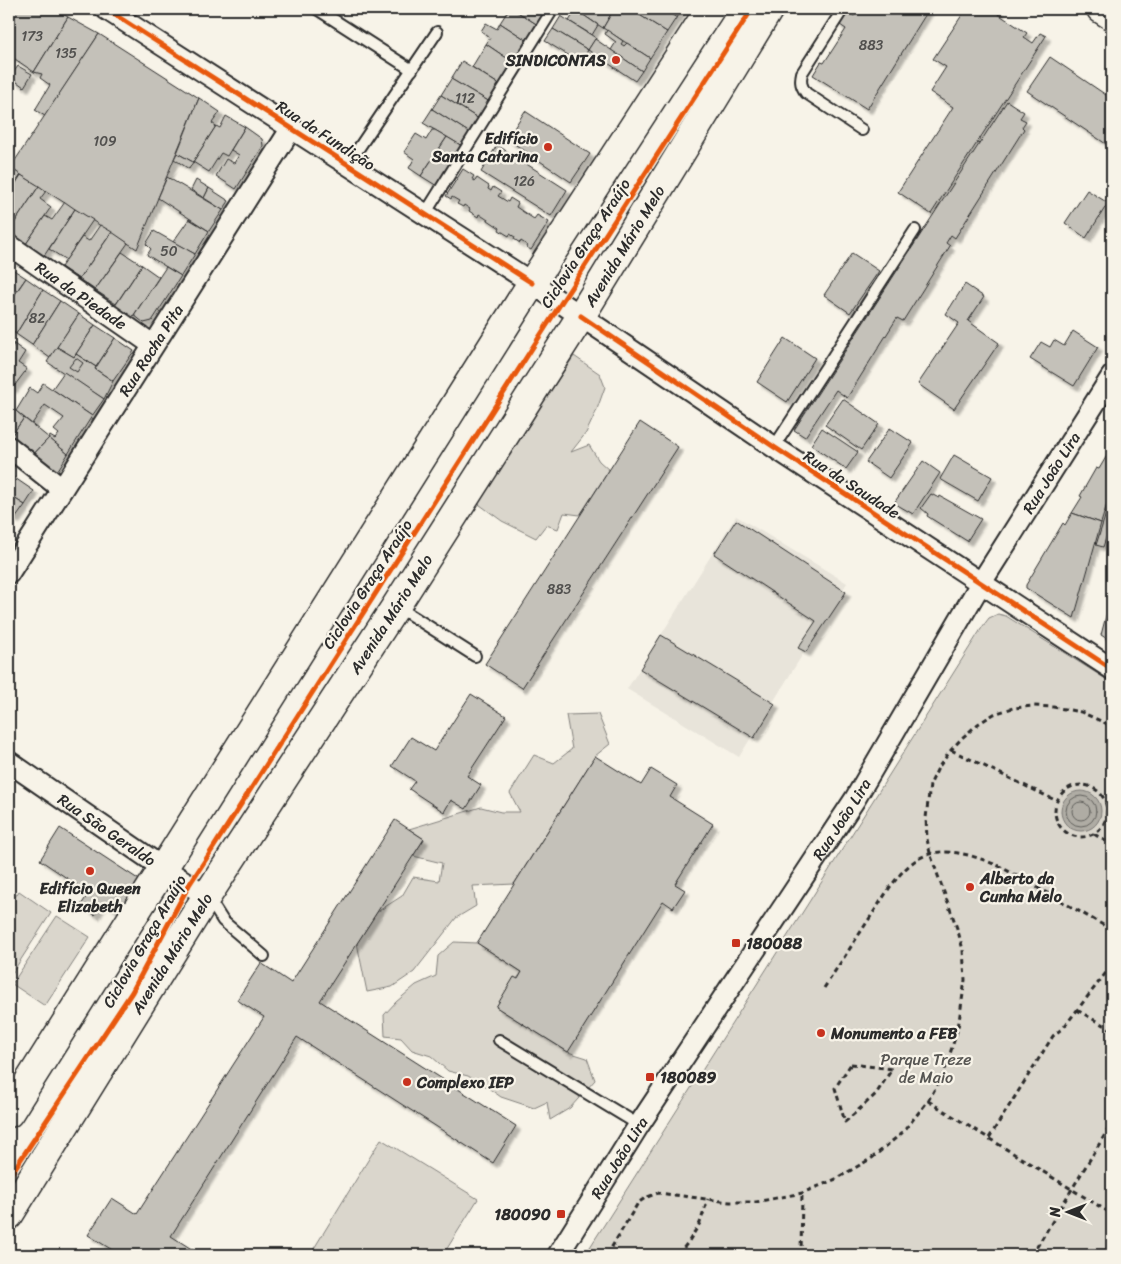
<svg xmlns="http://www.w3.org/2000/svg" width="1121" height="1264" font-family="Sriracha,sans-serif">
  <defs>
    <filter id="shadow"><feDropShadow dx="4.5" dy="4.5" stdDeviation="1" flood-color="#0004"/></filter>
  </defs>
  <rect width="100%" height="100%" fill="#f7f3e8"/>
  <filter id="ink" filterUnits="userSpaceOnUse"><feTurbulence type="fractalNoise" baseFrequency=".02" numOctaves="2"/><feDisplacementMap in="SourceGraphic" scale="10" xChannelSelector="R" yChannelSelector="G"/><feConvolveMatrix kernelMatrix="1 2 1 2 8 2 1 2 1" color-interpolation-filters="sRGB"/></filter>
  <g filter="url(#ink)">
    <path fill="#e8e4da" d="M 736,516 L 847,583 L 739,757 L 627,689 Z"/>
    <g fill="#dad6cc" stroke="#82807c">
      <path d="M 574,356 L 600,374 L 605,387 L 596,412 L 586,433 L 571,452 L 589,445 L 599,461 L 609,470 L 580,515 L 564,513 L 558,529 L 546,525 L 536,538 L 502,521 L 476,502 Z"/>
      <path d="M 998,614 L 1006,616 L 1112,683 L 1112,1255 L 585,1255 L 804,910 L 983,626 L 989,618 Z"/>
      <path d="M 598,714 L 610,744 L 595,756 L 514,884 L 473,886 L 476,906 L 456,918 L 414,972 L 392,987 L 367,992 L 357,943 L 377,912 L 402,896 L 413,877 L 439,881 L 442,863 L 413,856 L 424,839 L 409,829 L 481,807 L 501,812 L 520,812 L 510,793 L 534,755 L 554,763 L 572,749 L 566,715 Z"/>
      <path d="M 19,891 L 51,913 L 9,978 L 9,906 Z"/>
      <path d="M 57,916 L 90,937 L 45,1006 L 12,984 Z"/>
      <path d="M 454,942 L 477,943 L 522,972 L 496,1007 L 568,1052 L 587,1058 L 595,1080 L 570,1108 L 550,1120 L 547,1102 L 534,1108 L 501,1097 L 484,1085 L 468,1076 L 448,1071 L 431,1056 L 412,1050 L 401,1038 L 385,1036 L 384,1015 L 396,1002 L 416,985 L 436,976 L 438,956 Z"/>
      <path d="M 381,1139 L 478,1199 L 443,1255 L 310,1255 Z"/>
    </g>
    <circle fill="#afaca4" stroke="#7a7874" cx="1081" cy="811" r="20"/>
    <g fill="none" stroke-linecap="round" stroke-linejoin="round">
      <g stroke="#605f5b" stroke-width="1">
        <circle cx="1081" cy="811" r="15"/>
        <circle cx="1081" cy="811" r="9"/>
      </g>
    </g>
    <g fill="#c4c1b9" stroke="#2b2b2b" filter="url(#shadow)">
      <path d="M 9,9 L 56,9 L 68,17 L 34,72 L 9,55 Z"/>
      <path d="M 509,9 L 513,9 L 538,25 L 528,41 L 500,23 Z"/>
      <path d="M 513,9 L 548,9 L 538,25 Z"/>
      <path d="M 574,9 L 614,9 L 603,28 Z"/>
      <path d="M 614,9 L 630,9 L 667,32 L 650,58 L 603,28 Z"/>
      <path d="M 630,9 L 682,9 L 667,32 Z"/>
      <path d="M 663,9 L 682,9 L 677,18 Z"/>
      <path d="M 859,9 L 929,9 L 867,109 L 813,75 L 821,62 L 824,63 L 846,29 L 837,23 L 846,10 L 854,16 Z"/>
      <path d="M 966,9 L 998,9 L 1000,10 L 998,14 L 1027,33 L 1024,37 L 1033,43 L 1040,33 L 1046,36 L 931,214 L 898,192 L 953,107 L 930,92 L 946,67 L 933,59 Z"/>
      <path d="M 576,10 L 598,25 L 592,35 L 569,21 Z"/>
      <path d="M 561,16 L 596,38 L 588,50 L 553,29 Z"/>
      <path d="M 68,17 L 99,34 L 45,116 L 35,110 L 50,85 L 40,78 L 42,74 L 34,72 Z"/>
      <path d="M 486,23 L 497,29 L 500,23 L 528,41 L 514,63 L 486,44 L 490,38 L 481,31 Z"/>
      <path d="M 553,29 L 588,50 L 581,63 L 545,41 Z"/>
      <path d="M 607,30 L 623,41 L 621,44 L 624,46 L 627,43 L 650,58 L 642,71 L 611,50 L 616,42 L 605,34 Z"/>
      <path d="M 99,34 L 199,98 L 137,249 L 10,168 Z"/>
      <path d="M 595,39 L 642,71 L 635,81 L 588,50 Z"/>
      <path d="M 486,44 L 514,63 L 500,85 L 472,67 Z"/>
      <path d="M 1050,57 L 1112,99 L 1112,148 L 1027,91 Z"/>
      <path d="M 462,61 L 500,85 L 490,102 L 451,79 Z"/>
      <path d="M 18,66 L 32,74 L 24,87 L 10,77 Z"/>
      <path d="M 451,79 L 490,102 L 479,119 L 441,95 Z"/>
      <path d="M 441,95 L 479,119 L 470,133 L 432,109 Z"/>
      <path d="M 199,98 L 220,112 L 212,123 L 216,126 L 193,162 L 177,153 Z"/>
      <path d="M 1007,101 L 1024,112 L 1020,118 L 1026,121 L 1022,127 L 1024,129 L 955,238 L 951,235 L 946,243 L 950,246 L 903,321 L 897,318 L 847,398 L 836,390 L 805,437 L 794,430 Z"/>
      <path d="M 432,109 L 470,133 L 462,146 L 423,123 Z"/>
      <path d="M 525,111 L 590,154 L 571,182 L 507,139 Z"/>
      <path d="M 226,116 L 245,127 L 227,156 L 221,153 L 209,172 L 193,162 L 216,126 L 220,128 Z"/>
      <path d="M 245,127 L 262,139 L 263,146 L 236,189 L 216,176 L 226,159 L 234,163 L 239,155 L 231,150 Z"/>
      <path d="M 432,130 L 435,130 L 447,137 L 421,176 L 409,168 L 414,159 L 404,152 L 416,134 L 426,140 Z"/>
      <path d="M 447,137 L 462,146 L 437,186 L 421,176 Z"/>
      <path d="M 497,145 L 567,190 L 551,216 L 481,172 Z"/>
      <path d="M 177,153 L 193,162 L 189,169 L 174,159 Z"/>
      <path d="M 9,167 L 21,175 L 9,193 Z"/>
      <path d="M 463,169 L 474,176 L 472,179 L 475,181 L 477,178 L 489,186 L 488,189 L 491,191 L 493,187 L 501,192 L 498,196 L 508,202 L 510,198 L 518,203 L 516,207 L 534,219 L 537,215 L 549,222 L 531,250 L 526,247 L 527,245 L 521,241 L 520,243 L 514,239 L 515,237 L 510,234 L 509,236 L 499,230 L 500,228 L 479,214 L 478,217 L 469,211 L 470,209 L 464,205 L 463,207 L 457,204 L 459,201 L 452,197 L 451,199 L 446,196 Z"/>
      <path d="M 21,175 L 39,186 L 9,231 L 9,194 Z"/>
      <path d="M 167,177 L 223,210 L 209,231 L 158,198 Z"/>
      <path d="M 196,180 L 209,188 L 204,198 L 191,190 Z"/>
      <path d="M 39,186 L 46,191 L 40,199 L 51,207 L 26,244 L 9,233 L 9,231 Z"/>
      <path d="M 209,188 L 229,201 L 223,210 L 204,198 Z"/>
      <path d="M 1087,190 L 1108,203 L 1086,238 L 1065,223 Z"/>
      <path d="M 65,202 L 75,209 L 44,256 L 26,244 L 45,216 L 52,220 Z"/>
      <path d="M 75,209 L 93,220 L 66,260 L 49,249 Z"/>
      <path d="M 189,219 L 209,231 L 195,254 L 173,242 Z"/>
      <path d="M 100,225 L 112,232 L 79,279 L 61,267 L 82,237 L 89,241 Z"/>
      <path d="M 154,231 L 195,254 L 181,276 L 147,255 L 151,249 L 146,244 Z"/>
      <path d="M 112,232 L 128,243 L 95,290 L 79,279 Z"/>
      <path d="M 122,252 L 142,265 L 116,304 L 95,290 Z"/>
      <path d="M 852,253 L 879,271 L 850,313 L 824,295 Z"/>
      <path d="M 142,265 L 159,277 L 132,318 L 115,306 Z"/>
      <path d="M 9,267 L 26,278 L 11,299 L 9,297 Z"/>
      <path d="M 166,267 L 181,276 L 152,321 L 144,323 L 134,315 Z"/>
      <path d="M 26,278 L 43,290 L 16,334 L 9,329 L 9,303 Z"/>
      <path d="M 965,284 L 984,297 L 968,321 L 999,343 L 954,409 L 918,384 L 959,323 L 946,314 Z"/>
      <path d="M 43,290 L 60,301 L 32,345 L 16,334 Z"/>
      <path d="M 60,301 L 79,314 L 50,358 L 32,345 Z"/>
      <path d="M 79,314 L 95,325 L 74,357 L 57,347 Z"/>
      <path d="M 95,325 L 115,338 L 96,367 L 76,354 Z"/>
      <path d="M 1073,331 L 1098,347 L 1074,386 L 1030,359 L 1041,342 L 1050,347 L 1054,340 L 1064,346 Z"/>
      <path d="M 115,338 L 134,351 L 113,381 L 95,369 Z"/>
      <path d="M 785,338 L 815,358 L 787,402 L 757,382 Z"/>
      <path d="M 9,340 L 14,344 L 9,352 Z"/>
      <path d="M 14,344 L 25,352 L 18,363 L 27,369 L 12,389 L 9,386 L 9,352 Z"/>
      <path d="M 57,347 L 74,357 L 76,354 L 96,367 L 95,369 L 113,381 L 104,399 L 47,362 Z"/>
      <path d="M 76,358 L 83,363 L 77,372 L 69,367 Z"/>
      <path d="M 64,372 L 104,399 L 92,416 L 52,389 Z"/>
      <path d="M 43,383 L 92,416 L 68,454 L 49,438 L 50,436 L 55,439 L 59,434 L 54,430 L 64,418 L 45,405 L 32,424 L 16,411 L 30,388 L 37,393 Z"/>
      <path d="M 843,399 L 879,424 L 861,450 L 825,425 Z"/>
      <path d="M 9,405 L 24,418 L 9,439 Z"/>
      <path d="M 24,418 L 49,438 L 29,459 L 9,439 Z"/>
      <path d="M 640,422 L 678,447 L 522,688 L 485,664 Z"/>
      <path d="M 822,428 L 858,452 L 846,469 L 811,445 Z"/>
      <path d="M 890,428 L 913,443 L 889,478 L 866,462 Z"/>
      <path d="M 49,438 L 68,454 L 56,473 L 29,459 Z"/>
      <path d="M 1112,447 L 1112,488 L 1101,523 L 1072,513 L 1082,497 L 1080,496 L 1096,468 L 1099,469 Z"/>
      <path d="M 954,455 L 992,477 L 978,501 L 940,479 Z"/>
      <path d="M 923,461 L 940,473 L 913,514 L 894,503 Z"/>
      <path d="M 9,474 L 34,491 L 25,505 L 9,495 Z"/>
      <path d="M 1112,492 L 1112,519 L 1105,517 Z"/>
      <path d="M 931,494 L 939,498 L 940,496 L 981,519 L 967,541 L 927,516 L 928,514 L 921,508 Z"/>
      <path d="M 9,495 L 25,505 L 15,519 L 9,515 Z"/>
      <path d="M 1072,513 L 1101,523 L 1074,618 L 1026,588 L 1026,585 L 1063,523 L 1065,525 Z"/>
      <path d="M 1105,517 L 1112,519 L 1103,547 L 1096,545 Z"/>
      <path d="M 736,520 L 846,592 L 806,652 L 798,648 L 816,621 L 714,554 Z"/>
      <path d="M 1112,593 L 1112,642 L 1101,635 Z"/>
      <path d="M 661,635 L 775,704 L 754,738 L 640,669 Z"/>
      <path d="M 471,694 L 506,716 L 467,776 L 481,785 L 466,809 L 451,800 L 444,812 L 409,789 L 415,781 L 392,766 L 411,737 L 434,751 Z"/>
      <path d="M 595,756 L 641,785 L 651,769 L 677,785 L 670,797 L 713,824 L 675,884 L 685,890 L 673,908 L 663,901 L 568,1052 L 496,1007 L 514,977 L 518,979 L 522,972 L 477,943 Z"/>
      <path d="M 395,820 L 424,839 L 320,1001 L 516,1126 L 493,1163 L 297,1037 L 171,1236 L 201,1255 L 111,1255 L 114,1251 L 88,1235 L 112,1198 L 137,1214 L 264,1017 L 237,1000 L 261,963 L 291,983 Z"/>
      <path d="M 60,828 L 141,881 L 120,913 L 103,902 L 95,915 L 81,905 L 89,893 L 40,860 Z"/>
    </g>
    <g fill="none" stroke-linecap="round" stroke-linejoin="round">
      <g stroke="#2b2b2b" stroke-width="14">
        <g id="service">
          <path d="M 317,9 L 412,70"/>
          <path d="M 843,9 L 802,73 C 800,82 801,86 806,93 L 862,130"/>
          <path d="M 348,164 L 437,32"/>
          <path d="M 425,214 L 553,9"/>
          <path d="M 774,447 L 915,230"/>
          <path d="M 398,607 L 475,656"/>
          <path d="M 209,899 L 223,921 L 264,956"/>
          <path d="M 499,1040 L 639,1125"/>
        </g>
      </g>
      <g stroke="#2b2b2b" stroke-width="24">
        <g id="minor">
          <path d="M 106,9 L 532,283 L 774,447 L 1112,669"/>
          <path id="s1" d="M 9,245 L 153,345"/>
          <path d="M 9,447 L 62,489"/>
          <path id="s2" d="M 9,573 L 291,129"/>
          <path id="s3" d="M 9,762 L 163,868 L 207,896"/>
          <path id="s4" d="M 558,1255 L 639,1125 L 855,799 L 981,583 L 1112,376"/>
        </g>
      </g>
      <g stroke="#2b2b2b" stroke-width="31">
        <g id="secondary">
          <path d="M 1101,9 L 1112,16"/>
          <path d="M 9,1113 L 532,283 L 710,9"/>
          <path id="s5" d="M 9,1215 L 207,896 L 396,606 L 581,316 L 769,9"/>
        </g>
      </g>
      <g stroke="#2b2b2b" stroke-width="3" stroke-dasharray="5 4" stroke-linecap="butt">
        <path d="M 951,750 L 1057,801"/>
        <circle cx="1081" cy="811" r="26"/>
        <path d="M 1094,834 L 1112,845"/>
        <path d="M 824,988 L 890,887 C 898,877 906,866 918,859 C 943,844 976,856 1001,867 L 1112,930"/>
        <path d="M 1077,1010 L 1112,1030"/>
        <path d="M 851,1064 L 892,1069 L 876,1094 L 845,1122 L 835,1088 Z"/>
        <path d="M 928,1101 L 1112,1214"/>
        <path d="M 989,1138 L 1053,1036 L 1064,1027 L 1112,965"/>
        <path d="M 607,1255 L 638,1203 L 645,1198 L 658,1193 L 730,1202 L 756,1202 L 802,1193 L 836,1179 L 872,1158 L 903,1132 L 928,1101 L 944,1073 L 958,1028 L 965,980 L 963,950 L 958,931 L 937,873 L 930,853 L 927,839 L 926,818 L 930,785 L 938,768 L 951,750 L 962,738 L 978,724 L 994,714 L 1013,708 L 1034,706 L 1053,707 L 1081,712 L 1112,726"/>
        <path d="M 678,1255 L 689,1241 L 700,1223 L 708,1199"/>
        <path d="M 801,1255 L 802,1193"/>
        <path d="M 1032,1255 L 1112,1123"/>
      </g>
      <use href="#service" stroke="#f7f3e8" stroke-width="10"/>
      <use href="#minor" stroke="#f7f3e8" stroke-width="20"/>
      <use href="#secondary" stroke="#f7f3e8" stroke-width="28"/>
      <g stroke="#f7f3e8" stroke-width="8">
        <g id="cycleway">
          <path d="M 106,9 L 532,283"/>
          <path d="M 581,316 L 774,447 L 1112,669"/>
          <path d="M 9,1177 L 132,992 L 189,885 L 208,856 L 561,303 L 752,9"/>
        </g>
      </g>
      <use href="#cycleway" stroke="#e8590c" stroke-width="5"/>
    </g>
  </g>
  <g fill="#c8321e" stroke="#f7f3e8" stroke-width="2">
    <circle cx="616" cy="60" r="5"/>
    <circle cx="548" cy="147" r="5"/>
    <circle cx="90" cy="871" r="5"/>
    <circle cx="970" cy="887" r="5"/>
    <rect x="731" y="938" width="10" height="10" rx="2.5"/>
    <circle cx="821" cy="1033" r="5"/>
    <rect x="645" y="1072" width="10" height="10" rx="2.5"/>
    <circle cx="407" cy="1082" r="5"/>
    <rect x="556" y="1209" width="10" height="10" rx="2.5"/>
  </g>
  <g text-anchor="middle" stroke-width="4.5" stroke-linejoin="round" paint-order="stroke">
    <g font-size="14" fill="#51504e">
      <text x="32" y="41">173</text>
      <text x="871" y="50">883</text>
      <text x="66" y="58">135</text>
      <text x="465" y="103">112</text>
      <text x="105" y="146">109</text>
      <text x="524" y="186">126</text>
      <text x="169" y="256">50</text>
      <text x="37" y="323">82</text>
      <text x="559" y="594">883</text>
    </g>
    <g font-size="16" font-weight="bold" fill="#2b2b2b" stroke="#f7f3e8" text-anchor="start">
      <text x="606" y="66" text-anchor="end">SINDICONTAS</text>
      <text x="538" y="144" text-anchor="end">Edifício<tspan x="538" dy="18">Santa Catarina</tspan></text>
      <text x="980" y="884">Alberto da<tspan x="980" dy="18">Cunha Melo</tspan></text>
      <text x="90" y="894" text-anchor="middle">Edifício Queen<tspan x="90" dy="18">Elizabeth</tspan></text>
      <text x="746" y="949">180088</text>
      <text x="831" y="1039">Monumento a FEB</text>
      <text x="660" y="1083">180089</text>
      <text x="417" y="1088">Complexo IEP</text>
      <text x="551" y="1220" text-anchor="end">180090</text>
    </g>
    <g font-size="16" fill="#2b2b2b" stroke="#f7f3e8">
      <text transform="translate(326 135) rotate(33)" y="6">Rua da Fundição</text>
      <text transform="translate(585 243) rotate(-57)" y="6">Ciclovia Graça Araújo</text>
      <text dy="6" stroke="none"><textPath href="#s5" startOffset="1148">Avenida Mário Melo</textPath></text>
      <text dy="6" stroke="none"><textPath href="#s1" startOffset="88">Rua da Piedade</textPath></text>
      <text dy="6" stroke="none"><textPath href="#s2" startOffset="264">Rua Rocha Pita</textPath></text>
      <text dy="6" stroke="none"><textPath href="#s4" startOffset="925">Rua João Lira</textPath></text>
      <text transform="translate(852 484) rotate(33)" y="6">Rua da Saudade</text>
      <text transform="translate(367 584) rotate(-57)" y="6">Ciclovia Graça Araújo</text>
      <text dy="6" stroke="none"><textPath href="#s5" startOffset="712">Avenida Mário Melo</textPath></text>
      <text dy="6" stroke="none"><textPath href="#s4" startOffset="520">Rua João Lira</textPath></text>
      <text dy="6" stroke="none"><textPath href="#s3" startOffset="119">Rua São Geraldo</textPath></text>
      <text transform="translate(144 941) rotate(-60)" y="6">Ciclovia Graça Araújo</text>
      <text dy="6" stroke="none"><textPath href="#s5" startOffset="308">Avenida Mário Melo</textPath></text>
      <text dy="6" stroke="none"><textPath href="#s4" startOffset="115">Rua João Lira</textPath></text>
    </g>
    <g font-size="16" fill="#575653" stroke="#f7f3e8">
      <text x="926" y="1065">Parque Treze<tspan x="926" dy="18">de Maio</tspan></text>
    </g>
  </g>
  <rect width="1121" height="1264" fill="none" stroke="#f7f3e8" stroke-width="30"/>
  <rect x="15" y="15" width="1091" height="1234" fill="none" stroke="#2b2b2b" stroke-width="2" filter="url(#ink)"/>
  <g transform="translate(1068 1212) rotate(270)" stroke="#f7f3e8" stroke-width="4" paint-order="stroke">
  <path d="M0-4L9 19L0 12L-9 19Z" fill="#2b2b2b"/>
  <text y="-8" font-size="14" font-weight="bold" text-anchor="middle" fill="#2b2b2b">N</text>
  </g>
</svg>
